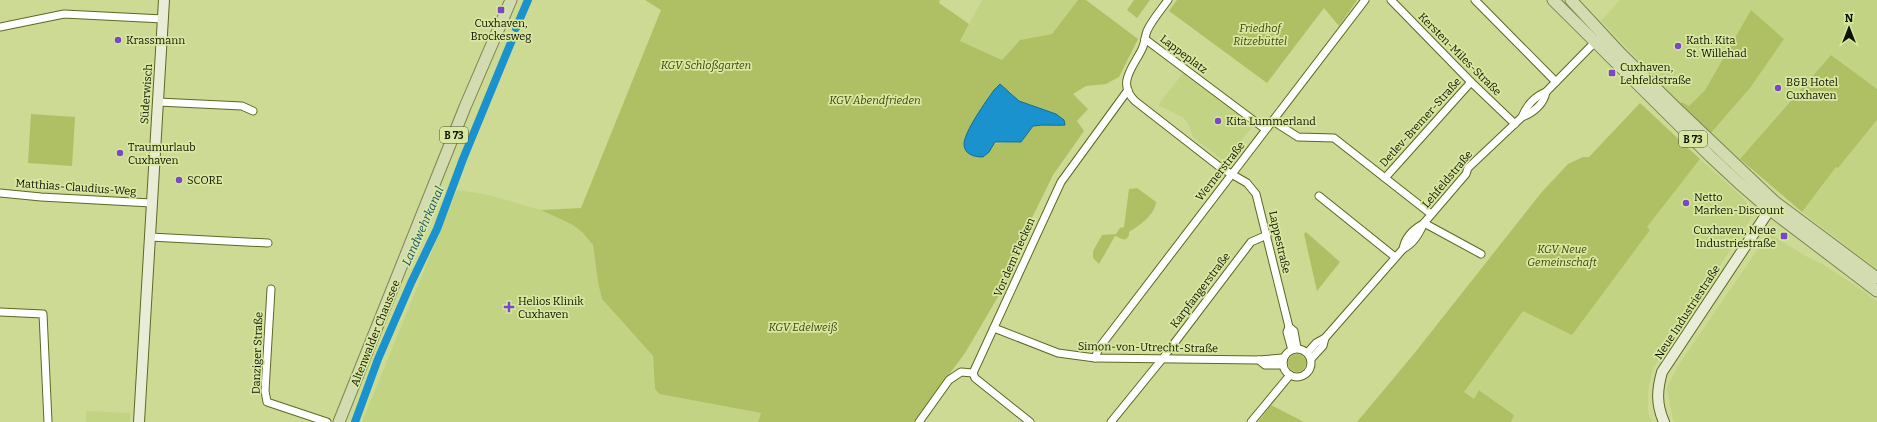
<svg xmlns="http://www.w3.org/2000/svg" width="1877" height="422" font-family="Bitter,serif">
  <rect width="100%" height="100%" fill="#ccda94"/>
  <g fill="#c3d384">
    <path d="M 982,0 L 1078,0 L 1052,34 L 1020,40 L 1002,60 L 960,41 Z"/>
    <path d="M 1620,0 L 1877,0 L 1877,89 L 1831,55 L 1740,159 L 1711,133 L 1750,88 L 1783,39 L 1718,67 L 1705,90 L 1689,106 L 1682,102 L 1680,104 L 1601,21 Z"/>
    <path d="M 1184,72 L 1254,124 L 1239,144 L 1242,147 L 1229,165 L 1193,137 L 1189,125 L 1184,118 L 1158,105 Z"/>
    <path d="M 1877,120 L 1877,269 L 1802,212 L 1820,186 L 1836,167 L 1838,168 Z"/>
    <path d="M 1700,159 L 1740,195 L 1747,203 L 1752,217 L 1653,368 L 1648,391 L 1648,413 L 1652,422 L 1511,422 L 1514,415 L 1480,390 L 1474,399 L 1463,392 L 1523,311 L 1650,230 L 1646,227 Z"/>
    <path d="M 457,190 L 484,194 L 541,210 L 573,225 L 582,232 L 593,245 L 598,282 L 616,315 L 653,356 L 655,388 L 659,394 L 761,413 L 758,422 L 362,422 Z"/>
    <path d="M 1769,233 L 1809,258 L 1822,264 L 1862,290 L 1877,302 L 1877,422 L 1675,422 L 1673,420 L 1667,389 L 1671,379 L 1680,363 Z"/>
    <path d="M 86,411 L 130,413 L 130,422 L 86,422 Z"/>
  </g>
  <g fill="#afc064" fill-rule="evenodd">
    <path d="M 645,0 L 940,0 L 939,3 L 969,24 L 960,41 L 1002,60 L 1020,40 L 1052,34 L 1078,0 L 1086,0 L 1138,39 L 1119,77 L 1106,84 L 1086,86 L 1073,94 L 1088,109 L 1077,121 L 1084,131 L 1053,175 L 1028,226 L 1012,273 L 965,353 L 914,422 L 758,422 L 761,413 L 659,394 L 655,389 L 653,356 L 602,299 L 598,282 L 593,245 L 582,232 L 573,225 L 541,210 L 581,208 L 661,10 ZM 994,90 L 1009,91 L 1019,101 L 1056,114 L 1064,120 L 1056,126 L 1045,123 L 1033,126 L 1021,142 L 964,145 L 967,133 Z"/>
    <path d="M 1134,0 L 1150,0 L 1137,18 L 1127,10 Z"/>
    <path d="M 1177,0 L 1357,0 L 1339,26 L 1324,8 L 1267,83 L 1169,11 Z"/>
    <path d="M 1751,10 L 1784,39 L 1750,88 L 1711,133 L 1680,104 L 1682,102 L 1689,106 L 1705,90 Z"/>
    <path d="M 1831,55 L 1877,89 L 1877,120 L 1838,168 L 1836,167 L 1802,212 L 1740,159 Z"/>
    <path d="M 1640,103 L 1700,159 L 1647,227 L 1650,230 L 1572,335 L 1523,311 L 1464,392 L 1474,399 L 1479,390 L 1514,415 L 1511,422 L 1357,422 L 1413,355 L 1541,193 L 1568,164 L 1583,157 L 1589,157 Z"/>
    <path d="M 31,114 L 75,117 L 72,166 L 28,163 Z"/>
    <path d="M 1137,188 L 1156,202 C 1155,215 1139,226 1129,232 L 1129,235 C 1125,244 1120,237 1115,236 L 1099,264 L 1093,258 L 1093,251 L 1102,235 L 1116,234 L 1120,228 L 1124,227 L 1129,189 Z"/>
    <path d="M 1306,232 L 1340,262 L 1317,291 L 1304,234 Z"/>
    <circle cx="1297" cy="363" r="9"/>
    <path d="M 1271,405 L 1304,422 L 1258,422 Z"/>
  </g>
  <path fill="#1a92ce" stroke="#166c90" d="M 1000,84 L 1019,101 L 1056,114 L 1064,120 L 1065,125 C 1054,126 1044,124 1033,126 L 1021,142 L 995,142 L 989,152 L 983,157 C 975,157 965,155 964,145 C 963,133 987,100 994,90 Z"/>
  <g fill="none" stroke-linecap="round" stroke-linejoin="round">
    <g stroke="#1a92ce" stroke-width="8">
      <path d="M 516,28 L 528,0"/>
      <path d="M 355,422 L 378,359 L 411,283 L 437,229 L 463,159 L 512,40"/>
    </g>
    <g stroke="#5c6823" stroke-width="9">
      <g id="street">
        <path d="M 1168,0 C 1161,10 1152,20 1147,31 C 1145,36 1145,43 1142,49 C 1134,66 1116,83 1135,101 L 1221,168 L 1247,183 L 1256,194 L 1289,327 L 1287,332 L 1292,350"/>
        <path d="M 1391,0 L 1471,82 L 1515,124"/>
        <path d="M 1475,0 L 1556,82"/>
        <path d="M 0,27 L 64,14 L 163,19"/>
        <path d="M 1145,39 L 1265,129"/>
        <path d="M 158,102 L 242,106 L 253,111"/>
        <path d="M 1522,117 C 1533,113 1544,104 1546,92 L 1597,40"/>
        <path d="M 1273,121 L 1298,137 L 1334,138 L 1431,214"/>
        <path d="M 1385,178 L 1471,82"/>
        <path d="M 0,193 L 41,197 L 151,203"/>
        <path d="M 1319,196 L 1395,257"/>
        <path d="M 1424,223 L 1481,254"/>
        <path d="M 150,237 L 268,243"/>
        <path d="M 1403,249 C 1405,237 1414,229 1423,224"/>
        <path d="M 271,289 L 265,391 L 267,402 L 327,422"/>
        <path d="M 0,312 L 43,314 L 48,422"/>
        <path d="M 1289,327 L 1294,331 L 1297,348"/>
        <path d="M 994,328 L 1058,353 L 1095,358 L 1259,360 L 1283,358"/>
        <circle cx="1297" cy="363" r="14"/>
        <path d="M 1307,353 L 1316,343 L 1325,338 L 1403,249 C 1414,243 1419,234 1424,223 L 1466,174 L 1468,168 L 1522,117 C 1526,106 1535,96 1546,92"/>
        <path d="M 1095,358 L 1099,348 L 1365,0"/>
        <path d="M 1311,359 L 1323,346 L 1325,338"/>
        <path d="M 1259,360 L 1265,365 L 1283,365"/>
        <path d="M 973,373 L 1061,182 L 1128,90"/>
        <path d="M 973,373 L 975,378 L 1030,422"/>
        <path d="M 919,422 L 949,380 L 961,372 L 973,373"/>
        <path d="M 1111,422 L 1163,358 L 1251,242 L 1267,235"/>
        <path d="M 1251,422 L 1290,375"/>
      </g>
    </g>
    <g stroke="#5c6823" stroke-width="12">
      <g id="secondary">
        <path d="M 139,422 L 164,0"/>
        <path d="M 1664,422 C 1656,404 1657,390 1662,372 L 1774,203"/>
      </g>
    </g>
    <g stroke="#7b8551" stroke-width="13">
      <g id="primary">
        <path d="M 1553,0 L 1710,156 L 1739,183 L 1769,209 L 1877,291"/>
        <path d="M 1571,0 L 1621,54 L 1678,110 L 1775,202 L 1877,278"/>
        <path d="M 339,422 L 465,107 L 511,0"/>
      </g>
    </g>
    <use href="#street" stroke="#fff" stroke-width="7"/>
    <use href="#secondary" stroke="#e9edd8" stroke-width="10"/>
    <use href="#primary" stroke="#d3dbb0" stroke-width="11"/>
  </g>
  <g fill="#7849c1" stroke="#d9e8a1" stroke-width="1.5">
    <rect x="497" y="6" width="8" height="8" rx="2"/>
    <circle cx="118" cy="40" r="4"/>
    <circle cx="1678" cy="46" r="4"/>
    <rect x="1608" y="69" width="8" height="8" rx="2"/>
    <circle cx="1778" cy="88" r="4"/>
    <circle cx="1218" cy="121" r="4"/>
    <circle cx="120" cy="153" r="4"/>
    <circle cx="179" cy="180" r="4"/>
    <circle cx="1686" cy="203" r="4"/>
    <rect x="1780" y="232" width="8" height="8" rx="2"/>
    <path d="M507 301h4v4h4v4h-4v4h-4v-4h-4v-4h4z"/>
  </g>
  <g text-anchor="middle" stroke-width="3.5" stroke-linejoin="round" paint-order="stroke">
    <g fill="#d9e8a1" stroke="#4b5230" stroke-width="1">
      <rect x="440" y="127" width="28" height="16" rx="3"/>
      <rect x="1679" y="131" width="28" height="16" rx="3"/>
    </g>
    <g font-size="10" font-weight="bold" fill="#0e1200">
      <text x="454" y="139">B 73</text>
      <text x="1693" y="143">B 73</text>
    </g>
    <g font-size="11" fill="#0e1200" stroke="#d9e8a1" text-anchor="start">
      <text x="501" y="27" text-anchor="middle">Cuxhaven,<tspan x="501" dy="13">Brockesweg</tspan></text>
      <text x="126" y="44">Krassmann</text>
      <text x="1686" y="44">Kath. Kita<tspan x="1686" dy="13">St. Willehad</tspan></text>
      <text x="1620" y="71">Cuxhaven,<tspan x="1620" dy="13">Lehfeldstraße</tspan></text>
      <text x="1786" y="86">B&amp;B Hotel<tspan x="1786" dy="13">Cuxhaven</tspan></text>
      <text x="1226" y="125">Kita Lummerland</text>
      <text x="128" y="151">Traumurlaub<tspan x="128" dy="13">Cuxhaven</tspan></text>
      <text x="187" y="184">SCORE</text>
      <text x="1694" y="201">Netto<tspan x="1694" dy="13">Marken-Discount</tspan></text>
      <text x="1776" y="234" text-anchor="end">Cuxhaven, Neue<tspan x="1776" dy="13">Industriestraße</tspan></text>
      <text x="518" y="305">Helios Klinik<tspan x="518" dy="13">Cuxhaven</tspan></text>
    </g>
    <g font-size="11" font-style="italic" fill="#3b440a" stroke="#d9e8a1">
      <text x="1260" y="32">Friedhof<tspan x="1260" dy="13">Ritzebüttel</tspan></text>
      <text x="706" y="69">KGV Schloßgarten</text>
      <text x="875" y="104">KGV Abendfrieden</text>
      <text x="1562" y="253">KGV Neue<tspan x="1562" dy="13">Gemeinschaft</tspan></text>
      <text x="803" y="331">KGV Edelweiß</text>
    </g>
    <g font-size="11" fill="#0e1200" stroke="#d9e8a1">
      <text transform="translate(1184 54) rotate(37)" y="4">Lappeplatz</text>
      <text transform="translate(1460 54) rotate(45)" y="4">Kersten-Miles-Straße</text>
      <text transform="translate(146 94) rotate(-86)" y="4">Süderwisch</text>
      <text transform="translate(1420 122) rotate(-48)" y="4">Detlev-Bremer-Straße</text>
      <text transform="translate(1220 171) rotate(-52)" y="4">Wernerstraße</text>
      <text transform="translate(1447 179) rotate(-50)" y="4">Lehfeldstraße</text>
      <text transform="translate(76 187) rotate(4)" y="4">Matthias-Claudius-Weg</text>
      <text transform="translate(1280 242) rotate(77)" y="4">Lappestraße</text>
      <text transform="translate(1014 257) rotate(-66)" y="4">Vor dem Flecken</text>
      <text transform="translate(1200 290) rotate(-53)" y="4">Karpfangerstraße</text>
      <text transform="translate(1687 312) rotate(-57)" y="4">Neue Industriestraße</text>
      <text transform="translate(375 333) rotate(-68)" y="4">Altenwalder Chaussee</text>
      <text transform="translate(1148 347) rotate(1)" y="4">Simon-von-Utrecht-Straße</text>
      <text transform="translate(257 353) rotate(-88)" y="4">Danziger Straße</text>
    </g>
    <g font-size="12" font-style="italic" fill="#1b5373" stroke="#d9e8a1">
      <text transform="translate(423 226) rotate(-66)" y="4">Landwehrkanal</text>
    </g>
  </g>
  <g transform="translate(1849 28)" stroke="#d9e8a1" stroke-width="3" paint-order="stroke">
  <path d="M0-3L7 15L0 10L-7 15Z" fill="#0e1200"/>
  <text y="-6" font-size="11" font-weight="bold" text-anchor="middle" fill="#0e1200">N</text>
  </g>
</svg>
